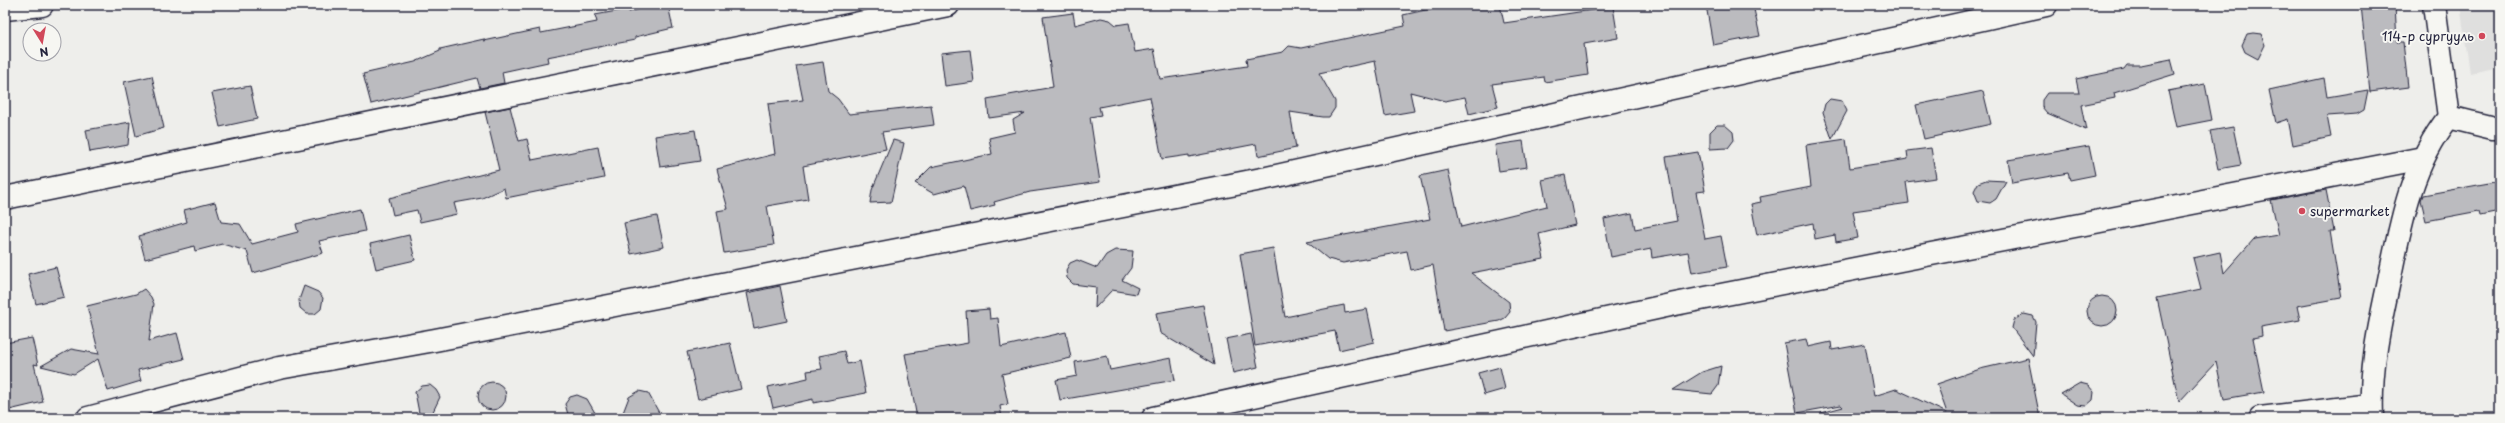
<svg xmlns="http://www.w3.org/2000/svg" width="2505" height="423" font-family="'Playpen Sans',sans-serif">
  <rect width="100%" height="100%" fill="#eeeeeb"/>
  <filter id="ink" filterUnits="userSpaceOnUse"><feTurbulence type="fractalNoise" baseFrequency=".025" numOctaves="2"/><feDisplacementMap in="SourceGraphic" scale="8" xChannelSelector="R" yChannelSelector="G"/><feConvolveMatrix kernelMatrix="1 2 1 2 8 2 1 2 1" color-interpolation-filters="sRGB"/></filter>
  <g filter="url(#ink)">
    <path fill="#dfdfde" d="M 2460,5 L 2500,5 L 2500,67 L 2470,73 Z"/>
    <g fill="#bbbbbf" stroke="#22223b">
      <path d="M 656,5 L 668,5 L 673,28 L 635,37 L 635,40 L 547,57 L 548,62 L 502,72 L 504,83 L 480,88 L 477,78 L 371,104 L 363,74 L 415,62 L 440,51 L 440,49 L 484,39 L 484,41 L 540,29 L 541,33 L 597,22 L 595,15 L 628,9 L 629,12 Z"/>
      <path d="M 1448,5 L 1500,5 L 1504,23 L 1613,7 L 1618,38 L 1584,44 L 1588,75 L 1545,82 L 1544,77 L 1492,84 L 1498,107 L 1469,114 L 1465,97 L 1445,101 L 1410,92 L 1414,111 L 1385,116 L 1375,61 L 1319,73 L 1335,101 L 1335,108 L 1329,117 L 1323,117 L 1290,112 L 1296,148 L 1258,156 L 1256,144 L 1189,157 L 1189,155 L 1162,159 L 1150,97 L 1099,107 L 1101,115 L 1090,117 L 1100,182 L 1030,192 L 994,202 L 995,205 L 970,211 L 964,186 L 934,194 L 915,183 L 931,167 L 992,154 L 989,138 L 1015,132 L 1013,120 L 1025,113 L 989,118 L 987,99 L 1053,87 L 1043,17 L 1073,13 L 1075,25 L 1101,18 L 1110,20 L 1116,25 L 1129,23 L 1135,52 L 1154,49 L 1160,79 L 1247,66 L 1246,59 L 1283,52 L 1289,46 L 1301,48 L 1405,26 L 1403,15 Z"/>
      <path d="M 1706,5 L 1753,5 L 1760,36 L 1713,45 Z"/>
      <path d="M 2361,5 L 2395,5 L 2397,42 L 2403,42 L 2408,87 L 2370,92 Z"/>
      <path d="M 2253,33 L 2261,34 L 2265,45 L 2258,59 L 2245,52 L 2242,45 L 2247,34 Z"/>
      <path d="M 970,50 L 974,82 L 945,86 L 941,53 Z"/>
      <path d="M 2171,59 L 2175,74 L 2114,93 L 2115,98 L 2081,105 L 2086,130 L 2047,113 L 2042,107 L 2042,100 L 2047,93 L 2079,93 L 2076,79 L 2124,69 L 2127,65 L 2141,65 Z"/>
      <path d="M 823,62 L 828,91 L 838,99 L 849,114 L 931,105 L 934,125 L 882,132 L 886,149 L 803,166 L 808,199 L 767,206 L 774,245 L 724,253 L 717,211 L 728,209 L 717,169 L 775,154 L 768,104 L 803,100 L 796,66 Z"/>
      <path d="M 152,76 L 164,128 L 136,136 L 124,82 Z"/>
      <path d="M 2324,78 L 2327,97 L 2368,90 L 2364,110 L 2357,114 L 2327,116 L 2331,137 L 2293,145 L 2288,119 L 2276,123 L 2269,90 Z"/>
      <path d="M 2205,84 L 2212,120 L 2176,127 L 2168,91 Z"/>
      <path d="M 250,86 L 257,119 L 220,127 L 212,93 Z"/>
      <path d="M 1983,91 L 1991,124 L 1924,139 L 1916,105 Z"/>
      <path d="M 1830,99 L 1842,101 L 1847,111 L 1832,139 L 1823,112 L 1825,104 Z"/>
      <path d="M 510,107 L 519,141 L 527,139 L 532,160 L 598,147 L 604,178 L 506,198 L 504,188 L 482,198 L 454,203 L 457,214 L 420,222 L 417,210 L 393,215 L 389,198 L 499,170 L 485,112 Z"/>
      <path d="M 130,122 L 128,145 L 90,152 L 86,130 Z"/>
      <path d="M 1717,125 L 1725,125 L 1733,132 L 1734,140 L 1728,148 L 1710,149 L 1710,132 Z"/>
      <path d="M 2233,127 L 2241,165 L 2218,169 L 2210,131 Z"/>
      <path d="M 695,130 L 700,161 L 660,167 L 655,136 Z"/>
      <path d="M 1846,139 L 1850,168 L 1908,159 L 1907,151 L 1931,148 L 1936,178 L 1906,182 L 1909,203 L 1853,211 L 1858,238 L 1836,242 L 1835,235 L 1815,239 L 1813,223 L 1757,235 L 1751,204 L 1761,202 L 1760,197 L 1811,187 L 1806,145 Z"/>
      <path d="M 893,140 L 904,143 L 891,202 L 870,203 L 872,190 Z"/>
      <path d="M 1523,141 L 1527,167 L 1499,171 L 1495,145 Z"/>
      <path d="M 2089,146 L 2095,175 L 2070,180 L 2068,173 L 2012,183 L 2008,160 Z"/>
      <path d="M 1698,152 L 1705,191 L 1696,192 L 1705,239 L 1721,236 L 1727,267 L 1692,273 L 1688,252 L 1652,258 L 1651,249 L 1611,257 L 1604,219 L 1632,213 L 1635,229 L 1677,221 L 1666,157 Z"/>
      <path d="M 1448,170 L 1461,227 L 1547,206 L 1542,180 L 1565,175 L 1575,225 L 1539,234 L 1544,259 L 1471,273 L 1509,302 L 1510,312 L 1505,318 L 1499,321 L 1444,331 L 1433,265 L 1411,270 L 1407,251 L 1343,263 L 1328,259 L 1307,242 L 1430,219 L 1420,176 Z"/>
      <path d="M 1986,180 L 2006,181 L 1996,199 L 1990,203 L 1978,201 L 1974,191 L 1978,183 Z"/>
      <path d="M 2500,181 L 2500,211 L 2480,215 L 2479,211 L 2426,221 L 2421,200 L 2423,195 Z"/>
      <path d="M 2326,190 L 2334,231 L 2330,231 L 2341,298 L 2297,306 L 2300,320 L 2261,327 L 2262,336 L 2253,338 L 2264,392 L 2224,399 L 2216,362 L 2179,402 L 2157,298 L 2201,289 L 2193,258 L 2220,252 L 2224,273 L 2254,239 L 2279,235 L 2271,200 Z"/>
      <path d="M 215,202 L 221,222 L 240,224 L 252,244 L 298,232 L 296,224 L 360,209 L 365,231 L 319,241 L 323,253 L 253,273 L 247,251 L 222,244 L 195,251 L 194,246 L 145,259 L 139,236 L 187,222 L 184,210 Z"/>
      <path d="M 657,216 L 664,247 L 631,254 L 624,223 Z"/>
      <path d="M 409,235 L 415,260 L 376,269 L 370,244 Z"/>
      <path d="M 1273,248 L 1285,317 L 1344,305 L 1345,313 L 1367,309 L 1374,342 L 1339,350 L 1335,331 L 1255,346 L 1240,254 Z"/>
      <path d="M 1115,250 L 1133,251 L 1131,268 L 1122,280 L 1138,288 L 1136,294 L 1112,290 L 1095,308 L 1096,287 L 1073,284 L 1067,278 L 1066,270 L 1070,263 L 1077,260 L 1097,268 L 1106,255 Z"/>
      <path d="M 56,267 L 64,297 L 36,304 L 28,274 Z"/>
      <path d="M 304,286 L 318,292 L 323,298 L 321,309 L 315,314 L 307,314 L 300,308 L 299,300 Z"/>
      <path d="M 780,286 L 787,321 L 754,328 L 747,293 Z"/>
      <path d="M 144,289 L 151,297 L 154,304 L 149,341 L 177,333 L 184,359 L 138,370 L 141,381 L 108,391 L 98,359 L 74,374 L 41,366 L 71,349 L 99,354 L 87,306 L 136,294 Z"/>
      <circle cx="2102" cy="311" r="15"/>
      <path d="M 1203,305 L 1214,365 L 1160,333 L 1156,313 Z"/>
      <path d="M 989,309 L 990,319 L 998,318 L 1001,347 L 1066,332 L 1071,358 L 1002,374 L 1008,404 L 1000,406 L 1002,418 L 917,418 L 905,354 L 968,343 L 966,311 Z"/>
      <path d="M 2024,314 L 2033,316 L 2036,322 L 2033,356 L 2012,328 L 2014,320 Z"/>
      <path d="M 1251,334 L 1258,367 L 1233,373 L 1226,339 Z"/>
      <path d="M 32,338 L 38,365 L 34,364 L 43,402 L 5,411 L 5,343 Z"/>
      <path d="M 1806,339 L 1808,347 L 1831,342 L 1832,350 L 1865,344 L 1874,396 L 1896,389 L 1947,413 L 1937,384 L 1980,369 L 2028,358 L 2040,418 L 1822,418 L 1821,413 L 1843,407 L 1841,405 L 1797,413 L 1784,343 Z"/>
      <path d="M 730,343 L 741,389 L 698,399 L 687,352 Z"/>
      <path d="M 844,351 L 847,364 L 860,361 L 866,393 L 813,403 L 813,399 L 773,408 L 768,387 L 808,378 L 807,371 L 822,369 L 819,356 Z"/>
      <path d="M 1107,356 L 1110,370 L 1171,358 L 1175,380 L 1060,400 L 1056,380 L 1077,376 L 1075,362 Z"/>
      <path d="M 1721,366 L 1718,386 L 1712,394 L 1673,390 L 1702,372 Z"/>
      <path d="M 1500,367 L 1505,389 L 1484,395 L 1478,373 Z"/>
      <circle cx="492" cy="396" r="14"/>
      <path d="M 2080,383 L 2088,385 L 2094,392 L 2093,400 L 2086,406 L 2077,405 L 2061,394 Z"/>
      <path d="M 430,385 L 436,390 L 440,397 L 430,418 L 420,418 L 415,392 L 422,386 Z"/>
      <path d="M 639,391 L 648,393 L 662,418 L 621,418 L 629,397 Z"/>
      <path d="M 577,395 L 587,399 L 598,418 L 569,418 L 565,404 L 570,397 Z"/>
    </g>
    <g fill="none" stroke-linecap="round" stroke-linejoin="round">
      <g stroke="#22223b" stroke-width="25">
        <g id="minor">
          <path d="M 5,9 L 42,5"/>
          <path d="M 2449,117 L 2493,128 L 2500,128"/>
          <path d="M 5,198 L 948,5"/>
          <path d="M 88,418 L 279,368 L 435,340 L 1267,178 L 2046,5"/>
          <path d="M 1153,418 L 1675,304 L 2423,158"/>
          <path d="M 2260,418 L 2371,405"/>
          <path d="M 2372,418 C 2370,371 2378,332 2388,286 C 2400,227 2410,166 2449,117 L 2434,5"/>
        </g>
      </g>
      <use href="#minor" stroke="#f6f6f2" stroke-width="22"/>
    </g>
  </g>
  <g fill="#d1495b" stroke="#f6f6f2" stroke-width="1.5">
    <circle cx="2482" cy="36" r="4"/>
    <circle cx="2302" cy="211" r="4"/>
  </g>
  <g text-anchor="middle" stroke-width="4" stroke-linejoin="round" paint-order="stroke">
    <g font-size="13" fill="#22223b" stroke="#f6f6f2" text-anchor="end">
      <text x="2474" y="41">114-р сургууль</text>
      <text x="2310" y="216" text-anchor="start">supermarket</text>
    </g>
  </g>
  <rect width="2505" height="423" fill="none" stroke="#f6f6f2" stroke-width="20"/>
  <rect x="10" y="10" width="2485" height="403" fill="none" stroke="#22223b" stroke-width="1.5" filter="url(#ink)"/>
  <g transform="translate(42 42) rotate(169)"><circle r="19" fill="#f6f6f2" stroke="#a1a1a9"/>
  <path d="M0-3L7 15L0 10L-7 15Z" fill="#d1495b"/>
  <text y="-6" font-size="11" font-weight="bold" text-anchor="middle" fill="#22223b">N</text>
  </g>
</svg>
